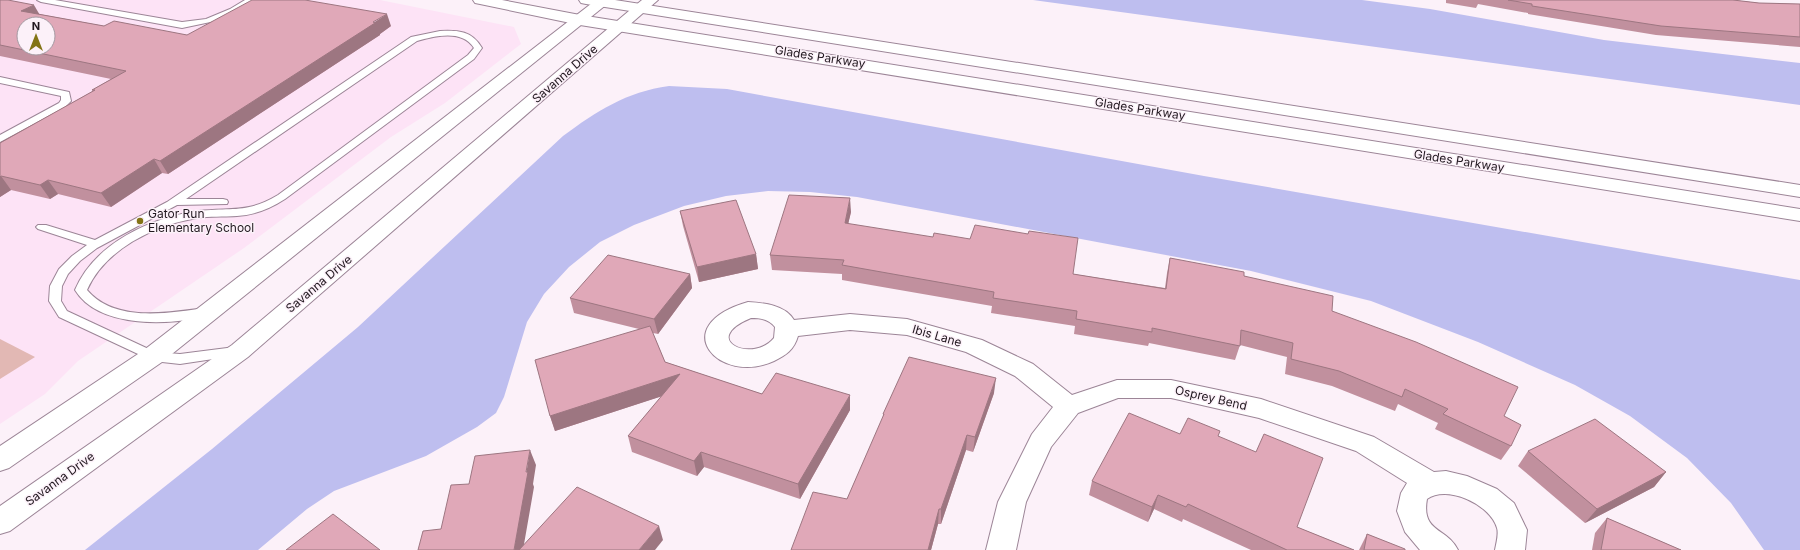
<svg xmlns="http://www.w3.org/2000/svg" width="1800" height="550" font-family="Inter,sans-serif">
  <rect width="100%" height="100%" fill="#fcf1f9"/>
  <path fill="#fde3f6" fill-rule="evenodd" d="M 7,0 L 380,0 L 514,27 L 521,44 L 445,103 L 391,137 L 244,248 L 78,361 L 45,394 L 0,424 L 0,3 ZM 24,24 L 48,24 L 48,48 L 24,48 Z"/>
  <path fill="#e2b8b4" d="M 0,339 L 35,357 L 0,379 Z"/>
  <g fill="#bebeef">
    <path d="M 1033,0 L 1362,0 L 1430,9 L 1604,40 L 1800,63 L 1800,105 Z"/>
    <path d="M 669,86 L 727,89 L 1204,176 L 1800,280 L 1800,550 L 1764,550 L 1731,503 L 1687,458 L 1630,416 L 1575,385 L 1478,342 L 1371,301 L 1251,271 L 857,197 L 810,192 L 768,191 L 726,196 L 684,206 L 634,225 L 600,242 L 569,267 L 544,294 L 527,322 L 504,397 L 496,413 L 477,427 L 426,456 L 334,491 L 307,509 L 258,550 L 85,550 L 212,449 L 358,327 L 563,136 C 597,111 626,92 669,86 Z"/>
  </g>
  <g fill="none" stroke-linecap="round" stroke-linejoin="round">
    <g stroke="#9c8597" stroke-width="2">
      <g id="lane">
        <path d="M 37,0 L 55,0 L 182,22 L 206,19 L 230,9 L 245,0 L 253,0 L 251,5 L 220,20 L 182,28 L 41,2 Z"/>
        <path d="M 440,31 C 459,30 472,31 482,48 L 474,59 L 285,199 C 270,209 254,215 237,216 C 223,217 210,216 197,218 C 155,225 105,249 87,290 C 115,323 168,313 206,308 L 210,309 L 212,312 L 210,315 C 172,326 99,329 75,290 C 95,243 150,218 198,211 C 232,207 246,214 278,195 L 468,55 L 474,48 C 462,29 435,36 417,41 L 186,199 L 223,199 L 227,200 L 228,202 L 227,204 L 177,205 L 97,248 L 80,261 L 68,274 L 62,286 L 61,301 L 67,311 L 155,352 L 180,354 L 235,347 L 240,349 L 242,352 L 240,355 L 180,364 L 153,361 L 59,317 L 49,301 L 50,286 L 59,269 L 72,256 L 87,245 L 38,229 L 36,227 L 38,225 L 46,225 L 95,240 L 167,202 L 411,37 Z"/>
        <path d="M 0,77 L 69,92 L 71,101 L 65,107 L 0,142 L 0,135 L 59,103 L 61,100 L 61,96 L 0,83 Z"/>
      </g>
    </g>
    <g stroke="#9c8597" stroke-width="2">
      <g id="street">
        <path d="M 596,0 L 612,0 L 162,362 L 9,468 L 0,471 L 0,446 L 144,350 Z"/>
        <path d="M 642,0 L 658,0 L 248,357 L 10,531 L 0,534 L 0,506 L 232,345 Z"/>
        <path d="M 748,302 C 764,303 785,305 794,320 L 850,314 L 907,319 L 982,340 L 1033,364 L 1072,395 L 1117,380 L 1171,380 L 1261,399 L 1374,437 L 1434,472 L 1446,471 L 1467,476 L 1497,489 L 1514,503 L 1527,530 L 1525,550 L 1495,550 C 1496,544 1499,534 1497,528 C 1491,505 1447,484 1427,499 C 1421,533 1447,527 1458,550 L 1420,550 L 1405,532 L 1397,511 L 1401,493 L 1407,483 L 1356,451 L 1259,418 L 1171,398 L 1118,398 L 1078,413 L 1051,447 L 1026,502 L 1016,550 L 986,550 L 998,502 L 1032,434 L 1053,407 L 1015,376 L 966,352 L 907,335 L 850,330 L 798,336 C 794,350 786,355 774,361 C 719,386 665,326 748,302 ZM 751,318 C 760,318 769,319 775,327 L 774,338 C 753,364 698,340 751,318 Z"/>
      </g>
    </g>
    <g stroke="#9c8597" stroke-width="2">
      <g id="primary">
        <path d="M 473,0 L 502,0 L 580,15 L 1800,209 L 1800,221 L 580,25 L 480,4 L 475,3 Z"/>
        <path d="M 579,0 L 615,0 L 1800,185 L 1800,197 L 586,4 L 581,3 Z"/>
      </g>
    </g>
    <use href="#lane" fill="#fff" fill-rule="evenodd"/>
    <use href="#street" fill="#fff" fill-rule="evenodd"/>
    <use href="#primary" fill="#fff" fill-rule="evenodd"/>
  </g>
  <g fill="#c1909e">
    <path d="M 0,0 L 39,14 L 104,26 L 187,35 L 391,26 L 380,34 L 380,35 L 168,174 L 162,173 L 111,207 L 58,194 L 50,199 L 11,190 L 0,197 L 0,143 L 93,91 L 92,90 L 111,79 L 0,56 Z"/>
    <path d="M 1446,0 L 1733,0 L 1759,3 L 1800,4 L 1800,47 L 1656,35 L 1528,14 L 1528,13 L 1478,4 L 1476,8 L 1446,3 Z"/>
    <path d="M 680,211 L 756,254 L 758,269 L 699,282 L 683,226 Z"/>
    <path d="M 851,212 L 848,224 L 1073,274 L 1165,288 L 1167,273 L 1170,258 L 1244,276 L 1332,311 L 1504,416 L 1511,446 L 1501,460 L 1435,429 L 1438,423 L 1398,404 L 1395,411 L 1332,386 L 1285,374 L 1287,357 L 1240,345 L 1235,360 L 1149,343 L 1148,346 L 1074,334 L 1075,326 L 991,313 L 992,306 L 842,280 L 842,274 L 772,270 L 770,255 Z"/>
    <path d="M 690,274 L 692,288 L 658,334 L 653,333 L 665,362 L 762,394 L 850,410 L 800,499 L 704,467 L 697,476 L 632,452 L 628,436 L 662,396 L 555,431 L 550,416 L 639,329 L 574,313 L 570,298 Z"/>
    <path d="M 994,393 L 973,452 L 966,450 L 941,524 L 938,524 L 931,550 L 791,550 L 847,499 L 883,418 L 883,414 Z"/>
    <path d="M 1219,436 L 1297,527 L 1354,550 L 1251,550 L 1183,519 L 1182,522 L 1154,509 L 1148,522 L 1089,495 L 1092,481 Z"/>
    <path d="M 1528,451 L 1666,472 L 1654,487 L 1585,523 L 1518,466 Z"/>
    <path d="M 1607,518 L 1681,550 L 1592,550 L 1595,533 Z"/>
    <path d="M 1367,534 L 1405,550 L 1359,550 Z"/>
  </g>
  <g fill="#9d7681">
    <path d="M 34,5 L 41,17 L 21,11 Z"/>
    <path d="M 387,14 L 391,26 L 380,34 L 380,35 L 168,174 L 160,161 Z"/>
    <path d="M 154,159 L 162,173 L 111,207 L 101,193 Z"/>
    <path d="M 1,176 L 11,190 L 0,197 L 0,177 Z"/>
    <path d="M 48,180 L 58,194 L 50,199 L 40,185 Z"/>
    <path d="M 850,198 L 851,212 L 845,237 L 845,223 Z"/>
    <path d="M 756,254 L 758,269 L 699,282 L 697,267 Z"/>
    <path d="M 690,274 L 692,288 L 658,334 L 654,319 Z"/>
    <path d="M 680,374 L 684,389 L 555,431 L 550,416 Z"/>
    <path d="M 996,378 L 994,393 L 973,452 L 975,437 Z"/>
    <path d="M 850,395 L 850,410 L 800,499 L 798,484 Z"/>
    <path d="M 967,435 L 966,450 L 941,524 L 941,509 Z"/>
    <path d="M 530,450 L 536,465 L 533,484 L 534,487 L 523,550 L 514,550 Z"/>
    <path d="M 701,452 L 704,467 L 697,476 L 694,461 Z"/>
    <path d="M 1666,472 L 1654,487 L 1585,523 L 1597,509 Z"/>
    <path d="M 1158,495 L 1154,509 L 1148,522 L 1152,507 Z"/>
    <path d="M 939,509 L 938,524 L 931,550 L 928,550 Z"/>
    <path d="M 659,526 L 663,540 L 655,550 L 639,550 Z"/>
  </g>
  <g fill="#e0a8b8" stroke="#9d7681" fill-rule="evenodd">
    <path d="M 0,0 L 8,0 L 34,5 L 21,11 L 104,26 L 114,21 L 187,35 L 252,0 L 305,0 L 387,14 L 373,22 L 375,23 L 160,161 L 154,159 L 101,193 L 48,180 L 40,185 L 1,176 L 0,177 L 0,143 L 95,90 L 92,90 L 126,71 L 0,45 ZM 24,24 L 48,24 L 48,48 L 24,48 Z"/>
    <path d="M 1508,0 L 1733,0 L 1759,3 L 1800,4 L 1800,37 L 1661,26 L 1532,6 L 1532,4 Z"/>
    <path d="M 789,195 L 850,198 L 845,223 L 933,237 L 934,233 L 970,239 L 975,225 L 1028,234 L 1029,231 L 1078,238 L 1073,274 L 1166,289 L 1170,258 L 1244,272 L 1244,276 L 1333,296 L 1332,311 L 1416,342 L 1518,387 L 1504,416 L 1521,425 L 1511,446 L 1443,414 L 1448,409 L 1405,389 L 1402,397 L 1339,371 L 1291,359 L 1293,343 L 1241,330 L 1240,346 L 1152,328 L 1152,332 L 1076,319 L 1077,311 L 993,298 L 994,292 L 842,265 L 844,260 L 770,255 Z"/>
    <path d="M 736,200 L 756,254 L 697,267 L 680,211 Z"/>
    <path d="M 608,255 L 690,274 L 654,319 L 570,298 Z"/>
    <path d="M 650,326 L 665,362 L 762,394 L 776,373 L 850,395 L 798,484 L 701,452 L 694,461 L 628,436 L 680,374 L 550,416 L 535,360 Z"/>
    <path d="M 909,357 L 996,378 L 975,437 L 967,435 L 941,509 L 939,509 L 928,550 L 791,550 L 813,492 L 847,499 L 884,414 L 883,414 Z"/>
    <path d="M 1129,413 L 1180,434 L 1188,418 L 1220,431 L 1218,436 L 1256,452 L 1264,434 L 1323,458 L 1297,527 L 1354,550 L 1287,550 L 1188,504 L 1186,507 L 1158,495 L 1152,507 L 1092,481 Z"/>
    <path d="M 1595,419 L 1666,472 L 1597,509 L 1528,451 Z"/>
    <path d="M 530,450 L 526,472 L 528,472 L 514,550 L 418,550 L 423,531 L 441,529 L 451,485 L 469,484 L 475,456 Z"/>
    <path d="M 577,487 L 659,526 L 639,550 L 519,550 Z"/>
    <path d="M 333,514 L 380,550 L 286,550 Z"/>
    <path d="M 1607,518 L 1681,550 L 1601,550 Z"/>
    <path d="M 1367,534 L 1405,549 L 1405,550 L 1364,550 Z"/>
  </g>
  <circle fill="#837416" stroke="#fcf1f9" stroke-width="1.5" cx="140" cy="221" r="4"/>
  <g text-anchor="middle" stroke-width="3" stroke-linejoin="round" paint-order="stroke">
    <g font-size="12" fill="#21181f" stroke="#fcf1f9">
      <text transform="translate(820 57) rotate(9)" y="4">Glades Parkway</text>
      <text transform="translate(565 74) rotate(-41)" y="4">Savanna Drive</text>
      <text transform="translate(1140 109) rotate(9)" y="4">Glades Parkway</text>
      <text transform="translate(1459 161) rotate(9)" y="4">Glades Parkway</text>
      <text transform="translate(319 284) rotate(-40)" y="4">Savanna Drive</text>
      <text transform="translate(937 336) rotate(16)" y="4">Ibis Lane</text>
      <text transform="translate(1211 398) rotate(13)" y="4">Osprey Bend</text>
      <text transform="translate(60 479) rotate(-36)" y="4">Savanna Drive</text>
    </g>
    <g font-size="12" fill="#21181f" stroke="#fcf1f9" text-anchor="start">
      <text x="148" y="218">Gator Run<tspan x="148" dy="14">Elementary School</tspan></text>
    </g>
  </g>
  <g transform="translate(36 36)"><circle r="19" fill="#fcf1f9" stroke="#a49aa2"/>
  <path d="M0-3L7 15L0 10L-7 15Z" fill="#837416"/>
  <text y="-6" font-size="11" font-weight="bold" text-anchor="middle" fill="#21181f">N</text>
  </g>
</svg>
